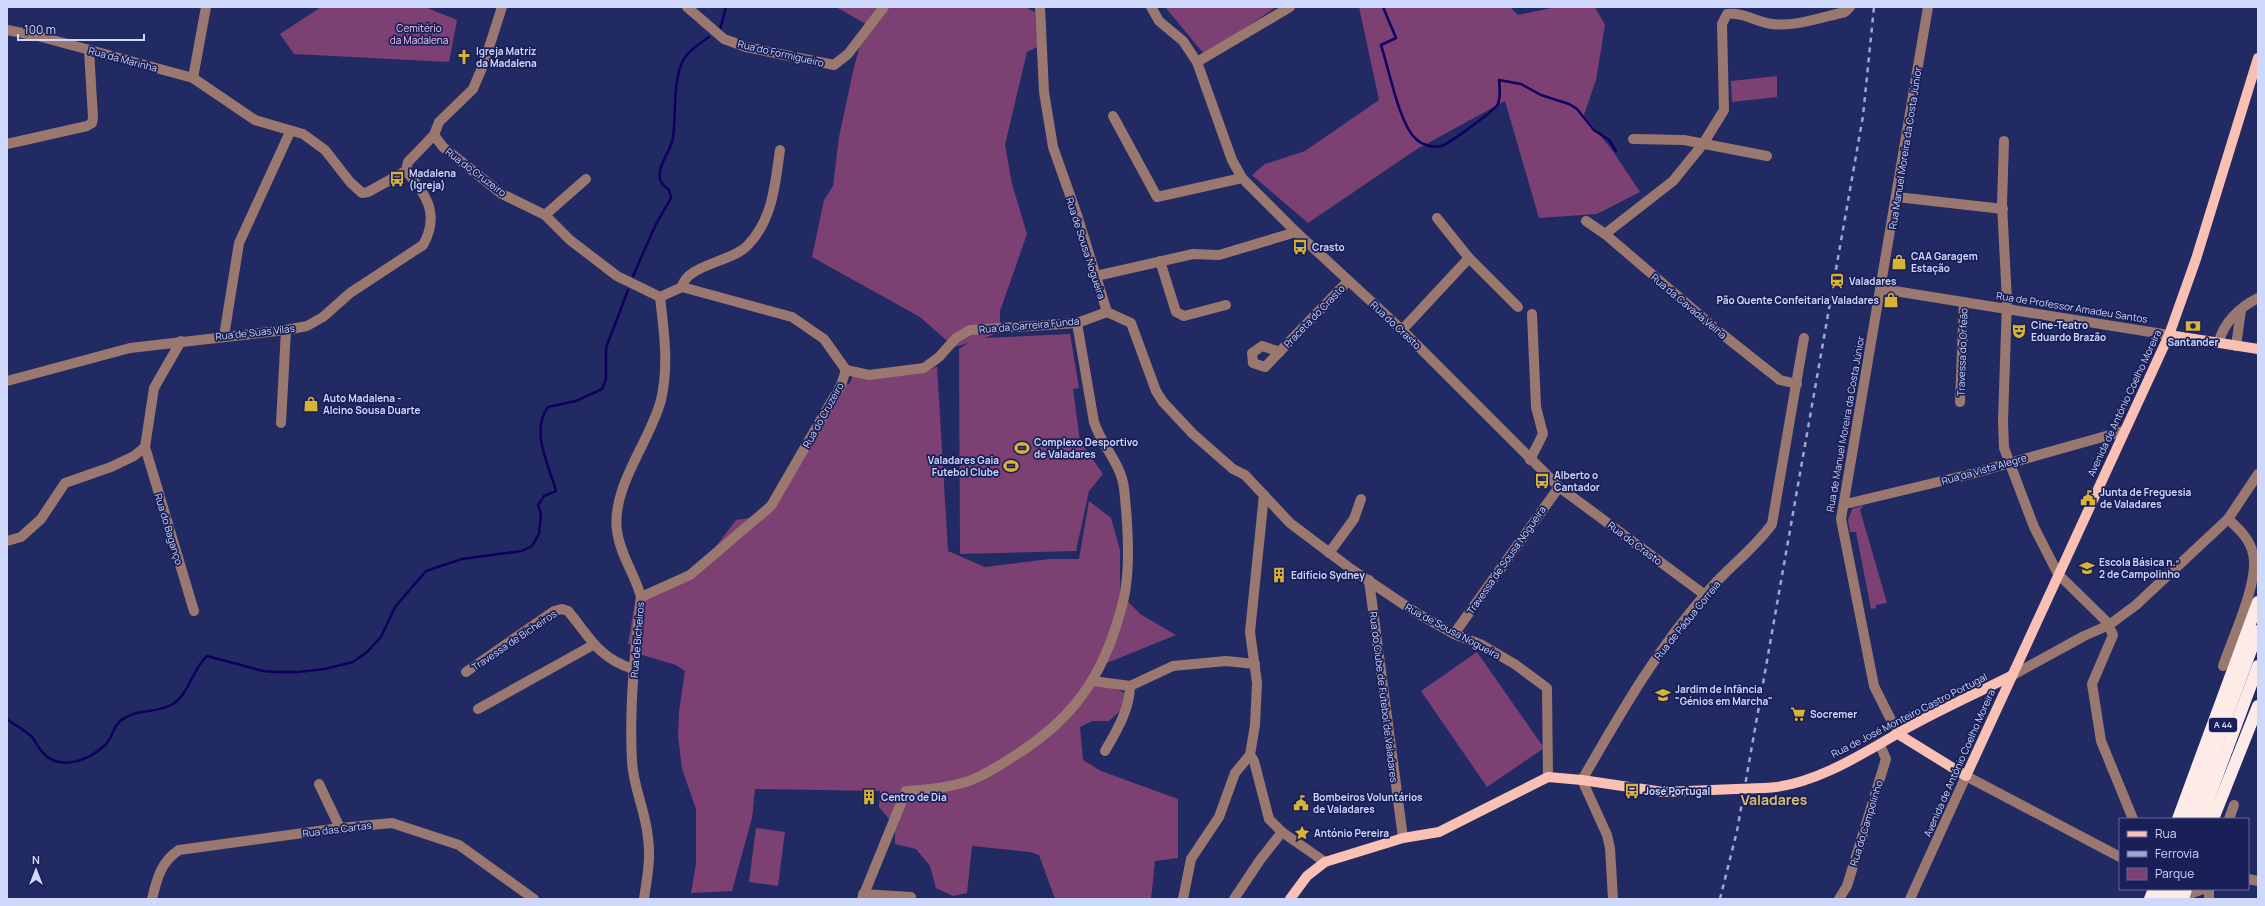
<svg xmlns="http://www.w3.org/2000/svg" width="2265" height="906" font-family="Manrope,sans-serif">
  <rect width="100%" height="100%" fill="#222a63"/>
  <g fill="#7c4073">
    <path d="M 321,7 L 425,7 L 457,20 L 449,62 L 294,54 L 280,34 Z"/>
    <path d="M 836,7 L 1025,7 L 1035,12 L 1037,47 L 1027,52 L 1005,145 L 1012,184 L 1027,234 L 1000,311 L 1000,332 L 984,338 L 1070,334 L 1079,388 L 1073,389 L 1080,441 L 1103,474 L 1089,491 L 1076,551 L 960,554 L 959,349 L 968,343 L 954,347 L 920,317 L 812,257 L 824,200 L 833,186 L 839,137 L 854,67 L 866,24 Z"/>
    <path d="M 1165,7 L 1276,7 L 1205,55 Z"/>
    <path d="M 1359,7 L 1510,7 L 1518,15 L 1556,7 L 1595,7 L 1605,25 L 1596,80 L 1584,115 L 1612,150 L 1640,192 L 1597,214 L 1539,218 L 1505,101 L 1417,149 L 1308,223 L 1252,175 L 1265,164 L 1305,151 L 1379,100 Z"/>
    <path d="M 1777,76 L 1777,97 L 1732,102 L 1731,81 Z"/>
    <path d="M 937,366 L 948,551 L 985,567 L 1049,559 L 1079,559 L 1089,501 L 1111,518 L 1120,550 L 1120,593 L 1140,614 L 1176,635 L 1092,669 L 1103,681 L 1126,694 L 1121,710 L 1109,721 L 1092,721 L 1080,727 L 1083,760 L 1101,771 L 1178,799 L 1178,858 L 1155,861 L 1151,899 L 1055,899 L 1039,855 L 1030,852 L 972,846 L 967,893 L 953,896 L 936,888 L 930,866 L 916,849 L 895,844 L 895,826 L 879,807 L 880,791 L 755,789 L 752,818 L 732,891 L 691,893 L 696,864 L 696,809 L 682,769 L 678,736 L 679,712 L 685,671 L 676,665 L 639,654 L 640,647 L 628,644 L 637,591 L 669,587 L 711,553 L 736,520 L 750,518 L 761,512 L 846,385 L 850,383 L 853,375 L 864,369 L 895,374 L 930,370 Z"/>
    <path d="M 1864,505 L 1860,510 L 1887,603 L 1876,605 L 1876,608 L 1871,609 L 1856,532 L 1850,532 L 1848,520 L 1852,509 Z"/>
    <path d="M 1477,652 L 1544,748 L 1487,787 L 1421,691 Z"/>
    <path d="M 756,828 L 785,832 L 778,886 L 749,882 Z"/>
  </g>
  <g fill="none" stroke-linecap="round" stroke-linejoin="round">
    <g stroke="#10005d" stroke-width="2.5">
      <path d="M 1383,7 L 1396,38 L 1381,45 C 1389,69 1399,124 1416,139 C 1422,145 1433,148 1441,146 C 1449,144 1494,111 1498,104 C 1501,96 1500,88 1499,80 L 1521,84 L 1541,95 L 1569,104 L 1577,109 L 1594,130 L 1609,140 L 1616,151"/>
      <path d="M 720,30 L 726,7"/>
      <path d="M 633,276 L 655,226 L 671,198 L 669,190 C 665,187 661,184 660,179 C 657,166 671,151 673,138 C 676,115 673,88 681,65 C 685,53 699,44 709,37"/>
      <path d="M 7,719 C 14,725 25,730 32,737 C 36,742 39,749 44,754 C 61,771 89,760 104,746 C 112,740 113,727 120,721 C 137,708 154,714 171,705 C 189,696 192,669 207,656 L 263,671 L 276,672 L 298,672 L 325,669 L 353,662 L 367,652 L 381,637 L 395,607 L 426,571 L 462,559 L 522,551 L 532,546 L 539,534 L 541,514 L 538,505 L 544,496 L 556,491 C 549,465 530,432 548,407 L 576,401 L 602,389 L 606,379 L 606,348 L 628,290"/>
    </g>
    <g stroke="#9a776f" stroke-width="10">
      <path d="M 687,7 L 724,39 L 746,47 L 834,65 L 848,54 L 884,7"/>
      <path d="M 1040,7 L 1044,92 L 1053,147 L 1077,215 L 1107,312"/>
      <path d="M 1151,7 L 1159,21 L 1183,41 L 1197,62 L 1232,160 L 1242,178 L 1296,232 L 1402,330 L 1559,487 L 1705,595"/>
      <path d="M 7,30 L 38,36 L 193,78 L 255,120 L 303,134 L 325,150 L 350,182 L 362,193 L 368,192 L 406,171 L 408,162 L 434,135 L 439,122 L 473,89 L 484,63 L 502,7"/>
      <path d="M 1197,62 L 1290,7"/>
      <path d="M 193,78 L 206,7"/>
      <path d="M 1113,116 L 1157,197 L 1242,178"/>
      <path d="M 434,135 L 443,147 L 502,194 L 545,215 L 570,240 L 617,276 L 660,297 L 682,287 L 792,317 L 824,339 L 846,370"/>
      <path d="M 1633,139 L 1684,140 L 1767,156"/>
      <path d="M 2004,141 L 2002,204 L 2007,301 L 2003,421 L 2004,448 L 2034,527 L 2058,574 L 2106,621 L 2113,635 L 2092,684 L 2101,741 L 2133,819"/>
      <path d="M 7,144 L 87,126 L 92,123 L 93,118 L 89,50"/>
      <path d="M 1897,197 L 2003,209"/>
      <path d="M 545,215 L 586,179"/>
      <path d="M 1437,218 L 1469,258 L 1518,307"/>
      <path d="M 1586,221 L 1605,234 L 1722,334 L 1780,380 L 1797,384"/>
      <path d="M 1605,234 L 1673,181 L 1703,144 L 1724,110 L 1722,24 L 1727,14 C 1744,12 1756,22 1772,24 C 1795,27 1822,17 1845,12 L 1850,7"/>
      <path d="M 1160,261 L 1176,312 L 1184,316 L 1226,305"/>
      <path d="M 1096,276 L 1193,254 L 1219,255 L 1296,232"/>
      <path d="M 682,287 C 686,265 731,262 747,246 C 773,220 775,184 780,150"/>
      <path d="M 1882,289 L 2169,335"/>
      <path d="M 1107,312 L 1131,323 L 1156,391 L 1163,402 L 1193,434 L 1233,469 L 1245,475 L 1290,523 L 1351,569 L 1415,612 L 1454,634 L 1482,645 L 1516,665 L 1547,688 L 1548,777"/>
      <path d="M 1402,330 L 1469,258"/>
      <path d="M 224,336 L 239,243 L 290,132"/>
      <path d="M 2219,342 C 2223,323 2240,307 2258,298"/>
      <path d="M 2236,346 L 2241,310"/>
      <path d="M 1280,352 L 1262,346 L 1252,353 L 1253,363 L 1265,367 L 1348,281"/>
      <path d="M 846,370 L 869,375 L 924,368 L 939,357 L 956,338 L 970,330 L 1077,323 L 1107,312"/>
      <path d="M 7,381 L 130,348 L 286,330 L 307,326 L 323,317 L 350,293 L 423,245 C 440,215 427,195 406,171"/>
      <path d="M 1960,402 L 1964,302"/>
      <path d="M 281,423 L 286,330"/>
      <path d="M 145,447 L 194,611"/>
      <path d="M 1530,460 L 1543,434 L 1536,407 L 1532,314"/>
      <path d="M 1844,503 L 1850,503 L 1967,475 L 2124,431"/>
      <path d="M 7,541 L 21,537 L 41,519 L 65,483 L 111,467 L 134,456 L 145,447 L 154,388 L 181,341"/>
      <path d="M 1329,553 L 1354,519 L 1361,499"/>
      <path d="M 1369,580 L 1403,838"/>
      <path d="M 641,597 L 690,575 L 771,506 L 841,385 L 846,370"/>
      <path d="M 1454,634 L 1559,487"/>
      <path d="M 2223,666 C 2232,639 2260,580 2253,554 C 2250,539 2239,529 2228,519"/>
      <path d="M 466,672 L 554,611 L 562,609 L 568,611 C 590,637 598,658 633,669"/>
      <path d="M 2011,676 L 2084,636 L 2109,625 L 2136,605 L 2228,519 L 2258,474"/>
      <path d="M 1093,681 L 1130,686"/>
      <path d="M 1130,686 L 1173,666 L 1226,661 L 1255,664"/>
      <path d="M 478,709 L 593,645"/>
      <path d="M 1898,734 L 1874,686 L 1841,519 L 1928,7"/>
      <path d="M 1105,751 C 1116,732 1130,709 1130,686"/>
      <path d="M 1250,755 L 1254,761 L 1269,819 L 1282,832 L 1325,862"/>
      <path d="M 319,784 L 340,828"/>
      <path d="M 2229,819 L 2234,805"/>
      <path d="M 2248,879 L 2258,881"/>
      <path d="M 2209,889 L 2209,899"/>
      <path d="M 863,894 L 911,897"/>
      <path d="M 2184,896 L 2203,889"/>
      <path d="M 152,899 C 157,878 161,862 179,850 L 340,828 L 392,823 L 459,845 L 534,899"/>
      <path d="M 644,899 C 647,878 651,859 648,838 C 646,812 633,787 632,761 C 629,706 635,651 641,597 C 635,574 620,555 617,531 C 611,487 650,442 661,400 C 669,366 664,331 660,297"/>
      <path d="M 862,899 L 906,791 C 927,790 946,788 966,782 C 982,777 997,767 1011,758 C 1065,725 1097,687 1116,626 C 1120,613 1125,599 1126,585 C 1130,557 1127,516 1124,488 C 1121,463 1101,445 1094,422 L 1077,323"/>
      <path d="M 1183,899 L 1191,859 L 1219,817 L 1235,773 L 1250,755 L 1255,725 L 1257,683 L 1250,632 L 1264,495"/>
      <path d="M 1234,899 L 1260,860 L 1282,832"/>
      <path d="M 1613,899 L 1610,848 L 1607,835 L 1582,780 C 1620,714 1658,647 1709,590 C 1729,567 1754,549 1772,524 L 1804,338"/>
      <path d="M 1839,899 L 1847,886 L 1886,759 L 1880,745"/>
      <path d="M 1910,899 L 1966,776 L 2120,857"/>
    </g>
    <g stroke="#f9c0b3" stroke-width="10">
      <path d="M 2169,335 L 2258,349"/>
      <path d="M 1898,734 L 1966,776 L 2169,335 L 2196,259 L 2258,58"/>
      <path d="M 1764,788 C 1812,787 1866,752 1907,728 C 1941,709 1977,693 2011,676"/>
      <path d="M 1290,899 L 1307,876 L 1325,862 L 1403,838 L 1439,832 L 1548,777 L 1582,780 L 1663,792 L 1736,789"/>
    </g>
    <g stroke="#fcebe6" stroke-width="12">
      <path d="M 2178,819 L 2258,602"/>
      <path d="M 2189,819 L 2258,631"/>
      <path d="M 2201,819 L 2258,666"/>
      <path d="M 2213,819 L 2258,706"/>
      <path d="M 2150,899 L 2154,889"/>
      <path d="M 2161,899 L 2164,889"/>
      <path d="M 2173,899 L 2176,889"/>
      <path d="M 2183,899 L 2186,889"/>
    </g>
    <path stroke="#9da7d0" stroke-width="2.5" stroke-dasharray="5 5" stroke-linecap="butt" d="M 1720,899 L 1737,831 L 1863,116 L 1874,7"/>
    <path stroke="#f9c0b3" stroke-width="10" d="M 1736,789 L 1764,788"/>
  </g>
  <defs>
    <g id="church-bare" transform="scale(1.2)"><path d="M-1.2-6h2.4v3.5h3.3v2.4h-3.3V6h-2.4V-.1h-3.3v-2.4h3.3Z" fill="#d7b434" stroke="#191f57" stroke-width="2.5" paint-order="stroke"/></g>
    <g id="bus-bare" transform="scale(1.2)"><path d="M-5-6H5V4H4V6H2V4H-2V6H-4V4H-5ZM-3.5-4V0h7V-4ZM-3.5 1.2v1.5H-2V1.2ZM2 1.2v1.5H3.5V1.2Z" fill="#d7b434" stroke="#191f57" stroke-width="2.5" paint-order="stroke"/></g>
    <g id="shop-bare" transform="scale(1.2)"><path d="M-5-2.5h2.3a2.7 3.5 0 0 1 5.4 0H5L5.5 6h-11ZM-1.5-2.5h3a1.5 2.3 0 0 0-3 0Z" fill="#d7b434" stroke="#191f57" stroke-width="2.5" paint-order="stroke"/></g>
    <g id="station-bare" transform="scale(1.2)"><path d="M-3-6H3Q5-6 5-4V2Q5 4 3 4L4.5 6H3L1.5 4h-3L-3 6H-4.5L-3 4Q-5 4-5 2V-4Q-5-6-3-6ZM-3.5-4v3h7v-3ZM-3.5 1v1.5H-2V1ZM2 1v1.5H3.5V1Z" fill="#d7b434" stroke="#191f57" stroke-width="2.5" paint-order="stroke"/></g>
    <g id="bank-bare" transform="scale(1.2)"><path d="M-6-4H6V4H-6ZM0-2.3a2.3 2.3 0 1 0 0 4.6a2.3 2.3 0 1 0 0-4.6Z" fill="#d7b434" stroke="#191f57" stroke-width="2.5" paint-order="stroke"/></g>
    <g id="theatre-bare" transform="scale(1.2)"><path d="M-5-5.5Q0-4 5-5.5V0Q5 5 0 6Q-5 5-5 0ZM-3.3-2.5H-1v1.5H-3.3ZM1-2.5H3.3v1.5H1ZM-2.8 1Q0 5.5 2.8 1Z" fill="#d7b434" stroke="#191f57" stroke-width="2.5" paint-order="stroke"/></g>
    <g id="stadium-bare" transform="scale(1.2)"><path d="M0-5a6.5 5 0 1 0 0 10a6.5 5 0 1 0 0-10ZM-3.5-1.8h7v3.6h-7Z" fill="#d7b434" stroke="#191f57" stroke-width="2.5" paint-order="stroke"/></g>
    <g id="civic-bare" transform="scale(1.2)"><path d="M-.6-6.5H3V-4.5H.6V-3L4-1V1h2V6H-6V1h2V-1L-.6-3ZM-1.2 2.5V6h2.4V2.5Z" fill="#d7b434" stroke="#191f57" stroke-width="2.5" paint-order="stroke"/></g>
    <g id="school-bare" transform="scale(1.2)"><path d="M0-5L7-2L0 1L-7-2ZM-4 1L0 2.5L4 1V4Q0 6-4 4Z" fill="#d7b434" stroke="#191f57" stroke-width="2.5" paint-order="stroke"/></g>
    <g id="building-bare" transform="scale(1.2)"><path d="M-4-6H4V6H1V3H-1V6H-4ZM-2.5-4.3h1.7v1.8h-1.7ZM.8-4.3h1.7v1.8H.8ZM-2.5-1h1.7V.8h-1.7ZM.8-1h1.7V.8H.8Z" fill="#d7b434" stroke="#191f57" stroke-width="2.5" paint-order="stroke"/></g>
    <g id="supermarket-bare" transform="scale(1.2)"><path d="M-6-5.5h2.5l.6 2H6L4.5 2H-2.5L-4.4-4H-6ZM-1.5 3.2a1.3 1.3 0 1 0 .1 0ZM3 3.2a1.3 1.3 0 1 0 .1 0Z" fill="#d7b434" stroke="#191f57" stroke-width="2.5" paint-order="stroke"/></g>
    <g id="sight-bare" transform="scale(1.2)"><path d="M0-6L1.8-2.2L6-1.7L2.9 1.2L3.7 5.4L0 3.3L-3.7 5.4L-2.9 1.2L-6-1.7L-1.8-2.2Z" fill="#d7b434" stroke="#191f57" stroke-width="2.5" paint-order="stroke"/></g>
  </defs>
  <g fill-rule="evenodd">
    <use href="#church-bare" x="464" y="57"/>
    <use href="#bus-bare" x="397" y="179"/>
    <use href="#bus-bare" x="1300" y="247"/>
    <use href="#shop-bare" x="1899" y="262"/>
    <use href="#station-bare" x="1837" y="281"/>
    <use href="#shop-bare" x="1891" y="300"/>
    <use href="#bank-bare" x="2193" y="326"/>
    <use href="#theatre-bare" x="2019" y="331"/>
    <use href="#shop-bare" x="311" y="404"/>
    <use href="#stadium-bare" x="1022" y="448"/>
    <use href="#stadium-bare" x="1011" y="466"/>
    <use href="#bus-bare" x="1542" y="481"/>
    <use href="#civic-bare" x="2088" y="498"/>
    <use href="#school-bare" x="2087" y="568"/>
    <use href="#building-bare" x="1279" y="575"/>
    <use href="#school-bare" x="1663" y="695"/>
    <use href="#supermarket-bare" x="1798" y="714"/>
    <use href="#bus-bare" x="1632" y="791"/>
    <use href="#building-bare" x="869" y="797"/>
    <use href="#civic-bare" x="1301" y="803"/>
    <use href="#sight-bare" x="1302" y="833"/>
  </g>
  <g text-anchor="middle" stroke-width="3.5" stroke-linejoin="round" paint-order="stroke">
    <rect fill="#191f57" stroke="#98a0ca" stroke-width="1" x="2209" y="718" width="28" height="14" rx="3"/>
    <g font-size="9" font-weight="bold" fill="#ced8fb">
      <text x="2223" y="728">A 44</text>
    </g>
    <g font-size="10" fill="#f6c8ed" stroke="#191f57">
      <text x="419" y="32">Cemitério<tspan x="419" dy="12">da Madalena</tspan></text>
    </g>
    <g font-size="10" font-weight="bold" fill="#ced8fb" stroke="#191f57" text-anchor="start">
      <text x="476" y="55">Igreja Matriz<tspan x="476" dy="12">da Madalena</tspan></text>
      <text x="409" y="177">Madalena<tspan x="409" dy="12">(Igreja)</tspan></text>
      <text x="1312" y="251">Crasto</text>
      <text x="1911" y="260">CAA Garagem<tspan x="1911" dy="12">Estação</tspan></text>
      <text x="1849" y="285">Valadares</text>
      <text x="1879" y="304" text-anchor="end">Pão Quente Confeitaria Valadares</text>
      <text x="2031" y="329">Cine-Teatro<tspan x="2031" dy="12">Eduardo Brazão</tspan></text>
      <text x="2193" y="346" text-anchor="middle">Santander</text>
      <text x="323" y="402">Auto Madalena -<tspan x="323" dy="12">Alcino Sousa Duarte</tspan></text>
      <text x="1034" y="446">Complexo Desportivo<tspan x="1034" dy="12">de Valadares</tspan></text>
      <text x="999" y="464" text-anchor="end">Valadares Gaia<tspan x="999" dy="12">Futebol Clube</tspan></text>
      <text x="1554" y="479">Alberto o<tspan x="1554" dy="12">Cantador</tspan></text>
      <text x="2100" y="496">Junta de Freguesia<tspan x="2100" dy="12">de Valadares</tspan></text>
      <text x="2099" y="566">Escola Básica n.º<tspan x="2099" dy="12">2 de Campolinho</tspan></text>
      <text x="1291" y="579">Edifício Sydney</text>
      <text x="1675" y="693">Jardim de Infância<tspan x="1675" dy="12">"Génios em Marcha"</tspan></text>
      <text x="1810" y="718">Socremer</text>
      <text x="1644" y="795">José Portugal</text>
      <text x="881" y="801">Centro de Dia</text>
      <text x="1313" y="801">Bombeiros Voluntários<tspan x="1313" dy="12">de Valadares</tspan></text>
      <text x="1314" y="837">António Pereira</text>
    </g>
    <g font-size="10" fill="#ced8fb" stroke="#191f57">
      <text transform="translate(781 53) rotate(13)" y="4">Rua do Formigueiro</text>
      <text transform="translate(123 59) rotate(15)" y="4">Rua da Marinha</text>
      <text transform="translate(1905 148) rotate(-81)" y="4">Rua Manuel Moreira da Costa Júnior</text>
      <text transform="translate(476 172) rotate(37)" y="4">Rua do Cruzeiro</text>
      <text transform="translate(1086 248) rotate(72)" y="4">Rua de Sousa Nogueira</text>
      <text transform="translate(1689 306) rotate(40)" y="4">Rua da Cavada Velha</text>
      <text transform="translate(2072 307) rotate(9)" y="4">Rua de Professor Amadeu Santos</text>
      <text transform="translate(1314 316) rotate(-46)" y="4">Praceta do Crasto</text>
      <text transform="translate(1029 325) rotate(-5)" y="4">Rua da Carreira Funda</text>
      <text transform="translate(1396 325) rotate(43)" y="4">Rua do Crasto</text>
      <text transform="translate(255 332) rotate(-6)" y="4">Rua de Suas Vílas</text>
      <text transform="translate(1962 352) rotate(-88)" y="4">Travessa do Orfeão</text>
      <text transform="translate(2124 403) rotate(-65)" y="4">Avenida de António Coelho Moreira</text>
      <text transform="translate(823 415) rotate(-61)" y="4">Rua do Cruzeiro</text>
      <text transform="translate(1845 424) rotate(-80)" y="4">Rua de Manuel Moreira da Costa Júnior</text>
      <text transform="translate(1984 469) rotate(-16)" y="4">Rua da Vista Alegre</text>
      <text transform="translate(169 529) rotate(73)" y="4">Rua do Baganço</text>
      <text transform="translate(1635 543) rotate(37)" y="4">Rua do Crasto</text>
      <text transform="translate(1506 560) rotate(-55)" y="4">Travessa de Sousa Nogueira</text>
      <text transform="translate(1687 620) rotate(-51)" y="4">Rua de Pádua Correia</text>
      <text transform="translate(1453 631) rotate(28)" y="4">Rua de Sousa Nogueira</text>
      <text transform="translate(514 640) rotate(-34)" y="4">Travessa de Bicheiros</text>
      <text transform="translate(637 640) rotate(-85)" y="4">Rua de Bicheiros</text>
      <text transform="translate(1384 697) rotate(83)" y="4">Rua do Clube de Futebol de Valadares</text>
      <text transform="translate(1909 715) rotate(-27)" y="4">Rua de José Monteiro Castro Portugal</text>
      <text transform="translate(1959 763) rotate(-66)" y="4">Avenida de António Coelho Moreira</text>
      <text transform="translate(1866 823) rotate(-73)" y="4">Rua do Campolinho</text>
      <text transform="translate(337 829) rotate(-7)" y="4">Rua das Cartas</text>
    </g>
    <g font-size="14" font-weight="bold" fill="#d8c175" stroke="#191f57">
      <text x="1774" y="805">Valadares</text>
    </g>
  </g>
  <rect width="2265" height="906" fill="none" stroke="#ced8fb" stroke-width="16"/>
  <rect x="2119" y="818" width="130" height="72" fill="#191f57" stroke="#616999"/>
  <rect x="2127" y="831" width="20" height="6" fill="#f9c0b3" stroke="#616999"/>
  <text x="2155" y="838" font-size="12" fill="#ced8fb">Rua</text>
  <rect x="2127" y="851" width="20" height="6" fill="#9da7d0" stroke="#616999"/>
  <text x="2155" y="858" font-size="12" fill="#ced8fb">Ferrovia</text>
  <rect x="2127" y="868" width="20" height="12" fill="#7c4073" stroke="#616999"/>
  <text x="2155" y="878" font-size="12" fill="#ced8fb">Parque</text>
  <g transform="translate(36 870)" stroke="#191f57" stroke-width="3" paint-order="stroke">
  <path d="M0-3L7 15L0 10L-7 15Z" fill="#ced8fb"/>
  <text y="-6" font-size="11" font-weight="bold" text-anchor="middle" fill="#ced8fb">N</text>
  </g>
  <path d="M18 34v6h126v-6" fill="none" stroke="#ced8fb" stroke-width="2"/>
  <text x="24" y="34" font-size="12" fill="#ced8fb" stroke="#191f57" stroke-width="3" paint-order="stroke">100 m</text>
</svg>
